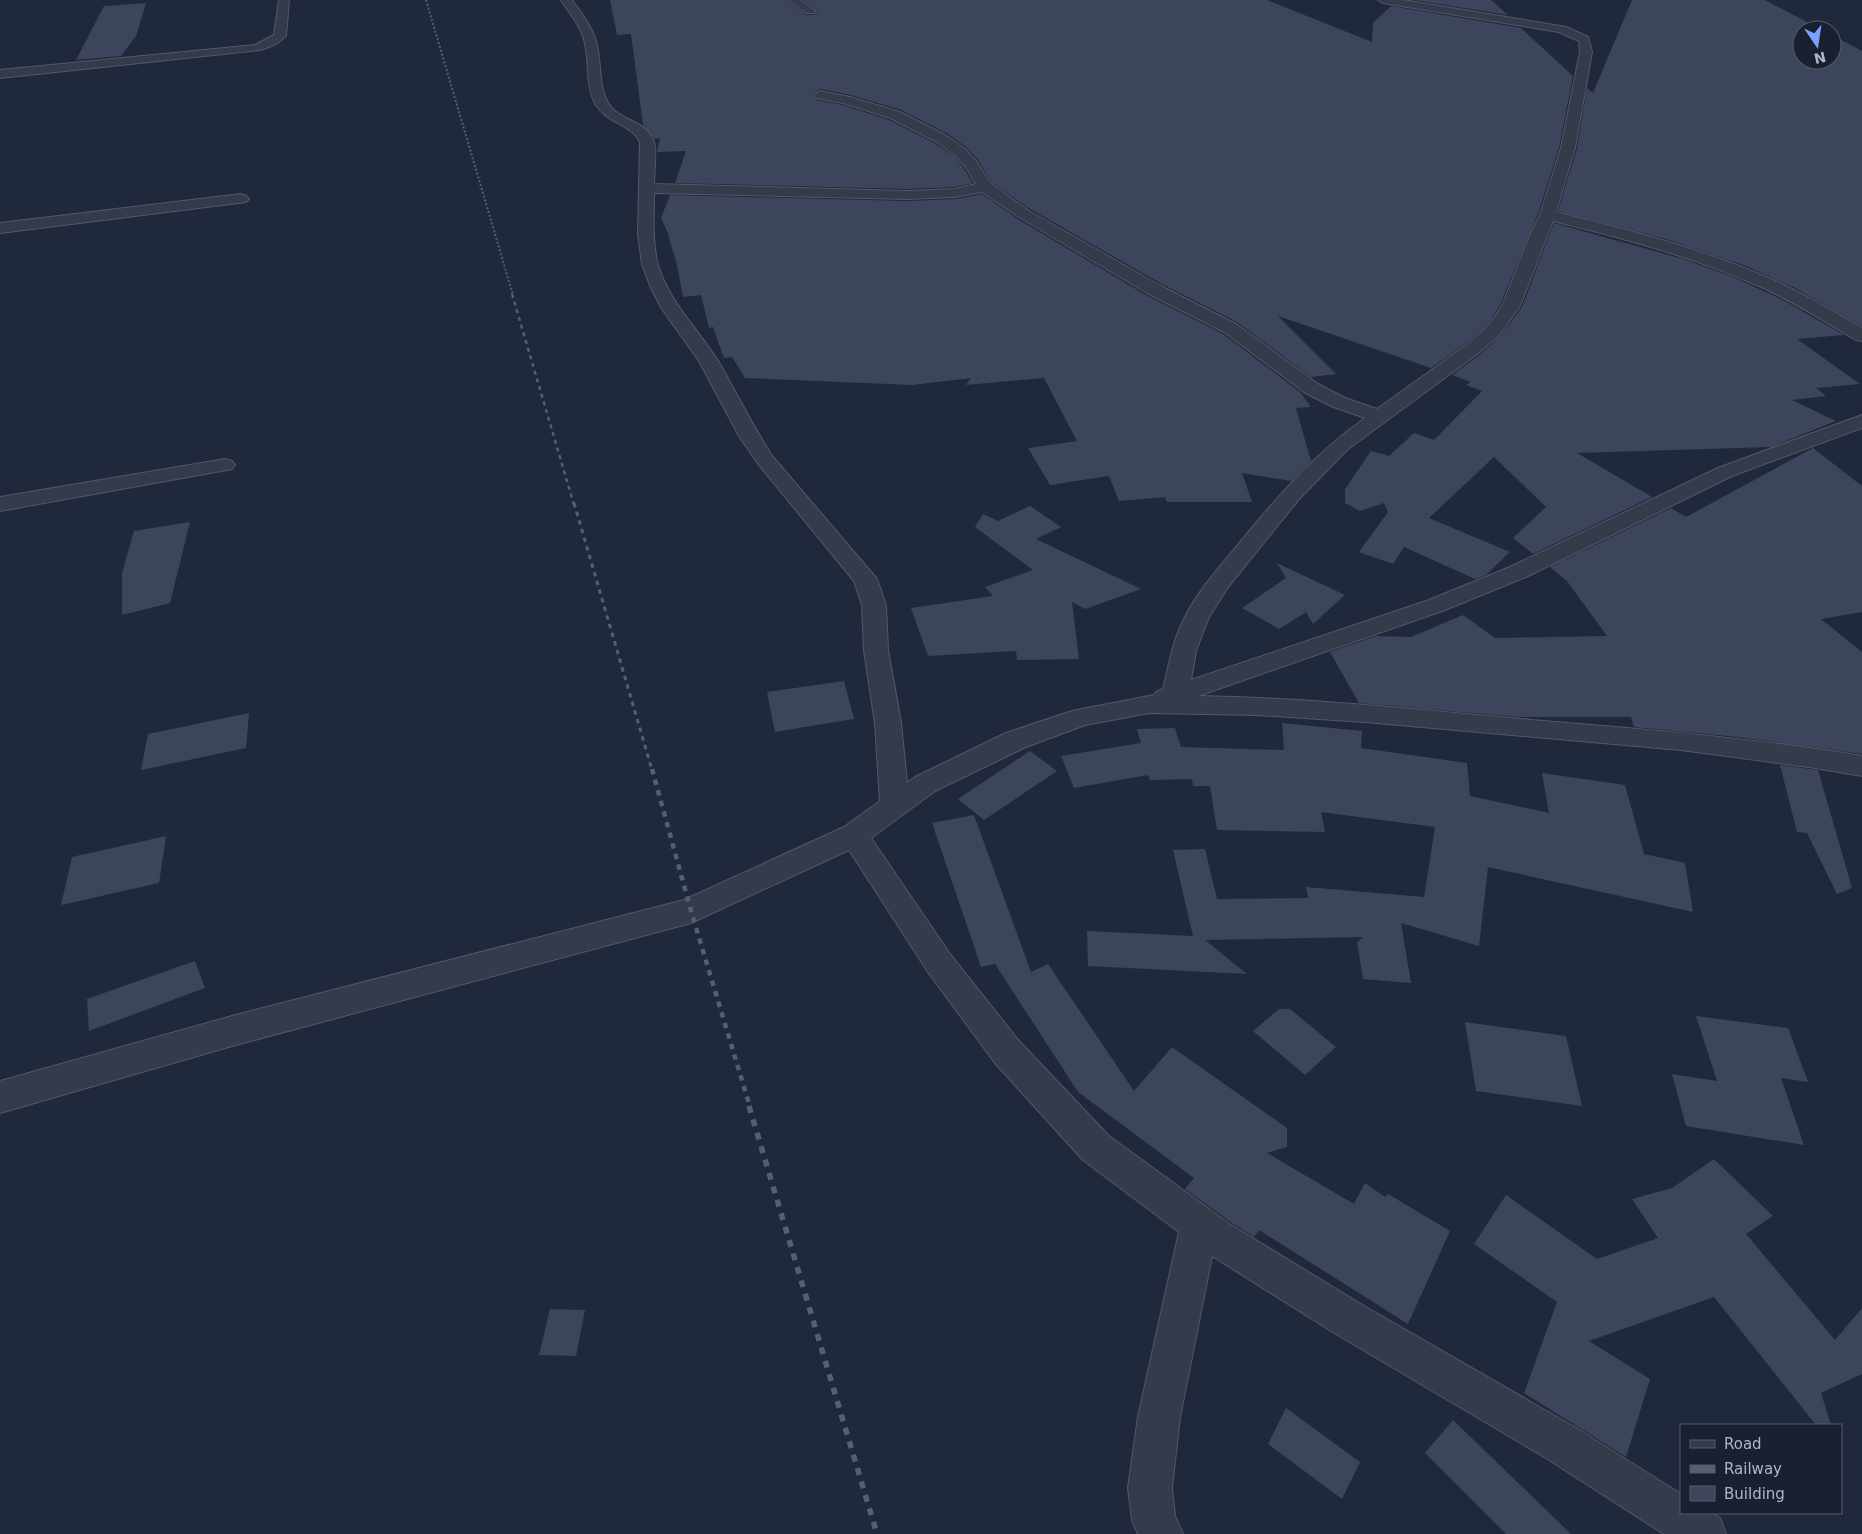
<svg xmlns="http://www.w3.org/2000/svg" width="1862" height="1534" font-family="'DejaVu Sans',sans-serif">
  <rect width="100%" height="100%" fill="#20293b"/>
  <g fill="#3c455b">
    <path d="M 610,0 L 786,0 L 806,15 L 814,15 L 817,11 L 803,0 L 1267,0 L 1372,42 L 1373,23 L 1391,6 L 1521,28 L 1573,76 L 1559,148 L 1538,214 L 1500,305 L 1488,324 L 1467,343 L 1431,368 L 1278,316 L 1336,374 L 1311,377 L 1237,322 L 1160,283 L 1030,209 L 992,183 L 978,160 L 966,147 L 948,134 L 901,110 L 851,95 L 820,89 L 812,95 L 816,100 L 843,105 L 889,120 L 936,144 L 954,156 L 963,167 L 973,183 L 955,187 L 907,189 L 675,183 L 686,151 L 657,152 L 660,138 L 655,139 L 643,125 L 631,34 L 617,35 Z"/>
    <path d="M 1414,0 L 1491,0 L 1508,15 Z"/>
    <path d="M 1632,0 L 1765,0 L 1822,30 L 1802,30 L 1802,60 L 1832,60 L 1832,35 L 1862,51 L 1862,326 L 1795,288 L 1746,266 L 1666,239 L 1558,211 L 1577,149 L 1587,88 L 1593,93 Z"/>
    <path d="M 146,3 L 136,36 L 121,56 L 76,60 L 104,6 Z"/>
    <path d="M 982,194 L 1018,219 L 1146,295 L 1223,334 L 1300,392 L 1311,407 L 1296,408 L 1311,461 L 1291,481 L 1242,473 L 1252,502 L 1167,502 L 1165,497 L 1119,501 L 1109,476 L 1050,485 L 1028,448 L 1077,441 L 1044,378 L 966,385 L 971,378 L 912,385 L 745,378 L 732,357 L 724,358 L 713,327 L 709,328 L 701,295 L 683,297 L 677,265 L 667,231 L 661,218 L 670,195 L 907,201 L 955,199 Z"/>
    <path d="M 1554,223 L 1683,259 L 1733,277 L 1783,300 L 1844,335 L 1797,339 L 1860,384 L 1816,388 L 1826,396 L 1792,400 L 1836,421 L 1771,447 L 1577,453 L 1652,497 L 1533,554 L 1513,538 L 1546,507 L 1494,457 L 1429,518 L 1510,552 L 1486,575 L 1475,579 L 1404,547 L 1393,564 L 1359,552 L 1388,512 L 1384,503 L 1360,511 L 1345,503 L 1345,489 L 1371,451 L 1389,456 L 1414,433 L 1434,440 L 1482,391 L 1466,385 L 1471,382 L 1452,375 L 1481,354 L 1502,334 L 1522,307 Z"/>
    <path d="M 1813,448 L 1862,486 L 1862,612 L 1821,619 L 1862,652 L 1862,754 L 1738,737 L 1634,727 L 1631,717 L 1517,717 L 1359,703 L 1330,652 L 1376,636 L 1411,637 L 1463,615 L 1495,638 L 1607,636 L 1567,581 L 1550,567 L 1671,508 L 1686,517 Z"/>
    <path d="M 1030,506 L 1061,527 L 1036,539 L 1141,589 L 1085,609 L 1072,602 L 1079,659 L 1017,660 L 1016,651 L 928,656 L 911,608 L 993,596 L 985,587 L 1033,570 L 975,527 L 983,514 L 998,521 Z"/>
    <path d="M 190,522 L 170,603 L 122,615 L 122,573 L 134,531 Z"/>
    <path d="M 1277,563 L 1296,572 L 1345,595 L 1313,624 L 1306,612 L 1279,629 L 1242,608 L 1286,578 Z"/>
    <path d="M 844,681 L 854,719 L 775,732 L 767,692 Z"/>
    <path d="M 249,713 L 246,748 L 141,770 L 148,734 Z"/>
    <path d="M 1282,723 L 1362,731 L 1361,748 L 1467,763 L 1470,796 L 1549,813 L 1542,773 L 1625,785 L 1644,854 L 1685,863 L 1693,912 L 1488,867 L 1479,946 L 1401,923 L 1411,983 L 1363,979 L 1357,942 L 1363,937 L 1205,940 L 1247,974 L 1088,966 L 1087,931 L 1193,936 L 1173,850 L 1205,849 L 1217,899 L 1308,898 L 1306,887 L 1424,897 L 1435,827 L 1321,812 L 1325,832 L 1217,830 L 1210,786 L 1193,786 L 1192,779 L 1150,780 L 1148,775 L 1074,788 L 1061,756 L 1141,743 L 1137,729 L 1175,728 L 1181,747 L 1284,750 Z"/>
    <path d="M 1030,751 L 1057,771 L 984,820 L 958,799 Z"/>
    <path d="M 1780,765 L 1818,770 L 1852,888 L 1837,894 L 1807,833 L 1797,832 Z"/>
    <path d="M 974,815 L 1031,972 L 1048,964 L 1134,1091 L 1172,1047 L 1287,1128 L 1287,1147 L 1267,1153 L 1354,1204 L 1365,1183 L 1385,1197 L 1388,1194 L 1450,1231 L 1408,1324 L 1259,1230 L 1254,1237 L 1232,1223 L 1185,1189 L 1194,1178 L 1078,1092 L 995,964 L 981,967 L 932,823 Z"/>
    <path d="M 166,836 L 159,883 L 61,905 L 72,857 Z"/>
    <path d="M 195,961 L 205,988 L 89,1031 L 87,999 Z"/>
    <path d="M 1279,1009 L 1290,1009 L 1336,1047 L 1305,1075 L 1253,1031 Z"/>
    <path d="M 1696,1016 L 1788,1028 L 1808,1082 L 1781,1078 L 1804,1145 L 1686,1126 L 1672,1074 L 1717,1081 Z"/>
    <path d="M 1465,1022 L 1566,1036 L 1582,1106 L 1476,1091 Z"/>
    <path d="M 1714,1159 L 1773,1216 L 1746,1234 L 1835,1340 L 1862,1308 L 1862,1374 L 1821,1393 L 1831,1425 L 1816,1425 L 1714,1297 L 1589,1341 L 1650,1379 L 1626,1457 L 1524,1393 L 1557,1302 L 1474,1244 L 1506,1195 L 1597,1259 L 1658,1238 L 1632,1199 L 1672,1188 Z"/>
    <path d="M 550,1309 L 585,1310 L 576,1356 L 539,1355 Z"/>
    <path d="M 1286,1408 L 1360,1462 L 1342,1499 L 1268,1444 Z"/>
    <path d="M 1453,1420 L 1571,1534 L 1506,1534 L 1425,1453 Z"/>
  </g>
  <g fill="none" stroke-linecap="round" stroke-linejoin="round">
    <g stroke="#525869" stroke-width="2">
      <g id="minor">
        <path d="M 279,0 L 289,0 L 286,36 L 276,44 L 261,50 L 0,78 L 0,70 L 255,45 L 274,35 Z"/>
        <path d="M 561,0 L 572,0 C 583,15 595,31 598,50 C 601,67 599,87 608,103 C 618,121 647,120 654,142 C 657,153 654,171 654,184 L 907,191 L 955,189 L 976,184 L 965,166 L 955,155 L 937,142 L 890,118 L 843,103 L 816,98 L 814,95 L 820,91 L 850,97 L 900,112 L 947,136 L 965,149 L 976,161 L 991,184 L 1029,211 L 1159,285 L 1236,324 L 1318,384 L 1345,398 L 1377,409 L 1468,344 L 1489,325 L 1502,306 L 1531,233 L 1540,215 L 1561,148 L 1580,52 L 1579,41 L 1559,32 L 1383,3 L 1378,0 L 1403,0 L 1566,27 L 1588,37 L 1592,52 L 1575,148 L 1556,212 C 1629,230 1703,249 1771,279 C 1803,293 1833,311 1862,328 L 1862,341 L 1856,340 C 1824,321 1793,301 1759,286 C 1693,257 1623,238 1553,221 L 1520,306 L 1501,333 L 1480,352 L 1348,449 L 1299,499 L 1228,587 L 1209,617 L 1196,651 L 1191,680 L 1429,600 L 1510,567 L 1718,468 L 1862,415 L 1862,428 L 1732,476 L 1526,577 L 1445,610 L 1198,696 C 1310,698 1420,710 1531,720 C 1642,729 1752,738 1862,756 L 1862,776 L 1809,767 L 1681,750 L 1365,722 L 1258,715 L 1149,713 L 1085,725 L 1026,747 L 935,791 L 871,838 L 950,954 L 1019,1041 L 1109,1136 L 1231,1225 L 1364,1306 L 1576,1428 L 1681,1494 L 1681,1513 L 1711,1513 L 1720,1518 L 1726,1534 L 1664,1534 L 1546,1458 L 1336,1334 L 1212,1256 L 1180,1417 L 1172,1488 L 1175,1516 L 1183,1534 L 1138,1534 L 1132,1520 L 1128,1488 L 1138,1417 L 1179,1232 L 1083,1160 L 995,1063 L 928,972 L 849,850 L 691,923 L 232,1046 L 0,1113 L 0,1081 L 232,1016 L 684,900 L 844,827 L 880,801 L 875,723 L 864,650 L 862,605 L 854,581 L 759,465 L 739,436 L 699,361 L 662,309 L 651,288 L 642,264 L 638,234 L 640,142 C 631,124 607,123 596,105 C 585,87 590,64 585,44 C 582,27 570,14 561,0 ZM 982,192 L 1019,217 L 1147,293 L 1224,332 L 1304,392 L 1331,406 L 1365,418 C 1312,456 1277,497 1237,546 C 1218,569 1198,591 1185,617 C 1173,639 1169,665 1163,689 L 1156,692 L 1154,695 L 1072,711 L 1006,733 L 915,777 L 907,783 L 901,723 L 888,650 L 886,605 L 877,579 L 773,457 C 752,426 737,393 718,361 C 698,329 669,302 658,265 C 652,242 654,216 654,193 L 907,199 L 955,197 Z"/>
        <path d="M 788,0 L 800,0 L 815,11 L 814,13 L 806,13 Z"/>
        <path d="M 241,194 L 246,196 L 249,199 L 246,202 L 0,233 L 0,223 Z"/>
        <path d="M 225,459 L 232,461 L 235,465 L 232,469 L 0,511 L 0,497 Z"/>
      </g>
    </g>
    <use href="#minor" fill="#343b4b" fill-rule="evenodd"/>
    <path stroke="#565e72" stroke-width="2" stroke-dasharray="2 2" stroke-linecap="butt" d="M 426,0 L 513,295"/>
    <path stroke="#565e72" stroke-width="2.5" stroke-dasharray="4 4" stroke-linecap="butt" d="M 512,294 L 574,505"/>
    <path stroke="#565e72" stroke-width="3" stroke-dasharray="4.5 4.5" stroke-linecap="butt" d="M 574,503 L 652,770"/>
    <path stroke="#565e72" stroke-width="4.5" stroke-dasharray="5.5 5.5" stroke-linecap="butt" d="M 652,769 L 691,911 L 750,1107"/>
    <path stroke="#565e72" stroke-width="5.5" stroke-dasharray="7 7" stroke-linecap="butt" d="M 749,1106 L 877,1534"/>
  </g>
  <rect x="1680" y="1424" width="162" height="90" fill="#192030" stroke="#555c6c"/>
  <rect x="1690" y="1440" width="25" height="8" fill="#343b4b" stroke="#555c6c"/>
  <text x="1724" y="1449" font-size="15" fill="#afb5c7">Road</text>
  <rect x="1690" y="1465" width="25" height="8" fill="#565e72" stroke="#555c6c"/>
  <text x="1724" y="1474" font-size="15" fill="#afb5c7">Railway</text>
  <rect x="1690" y="1486" width="25" height="15" fill="#3c455b" stroke="#555c6c"/>
  <text x="1724" y="1499" font-size="15" fill="#afb5c7">Building</text>
  <g transform="translate(1817 45) rotate(167)"><circle r="24" fill="#192030" stroke="#555c6c"/>
  <path d="M0-4L9 19L0 12L-9 19Z" fill="#7da0fe"/>
  <text y="-8" font-size="14" font-weight="bold" text-anchor="middle" fill="#afb5c7">N</text>
  </g>
</svg>
